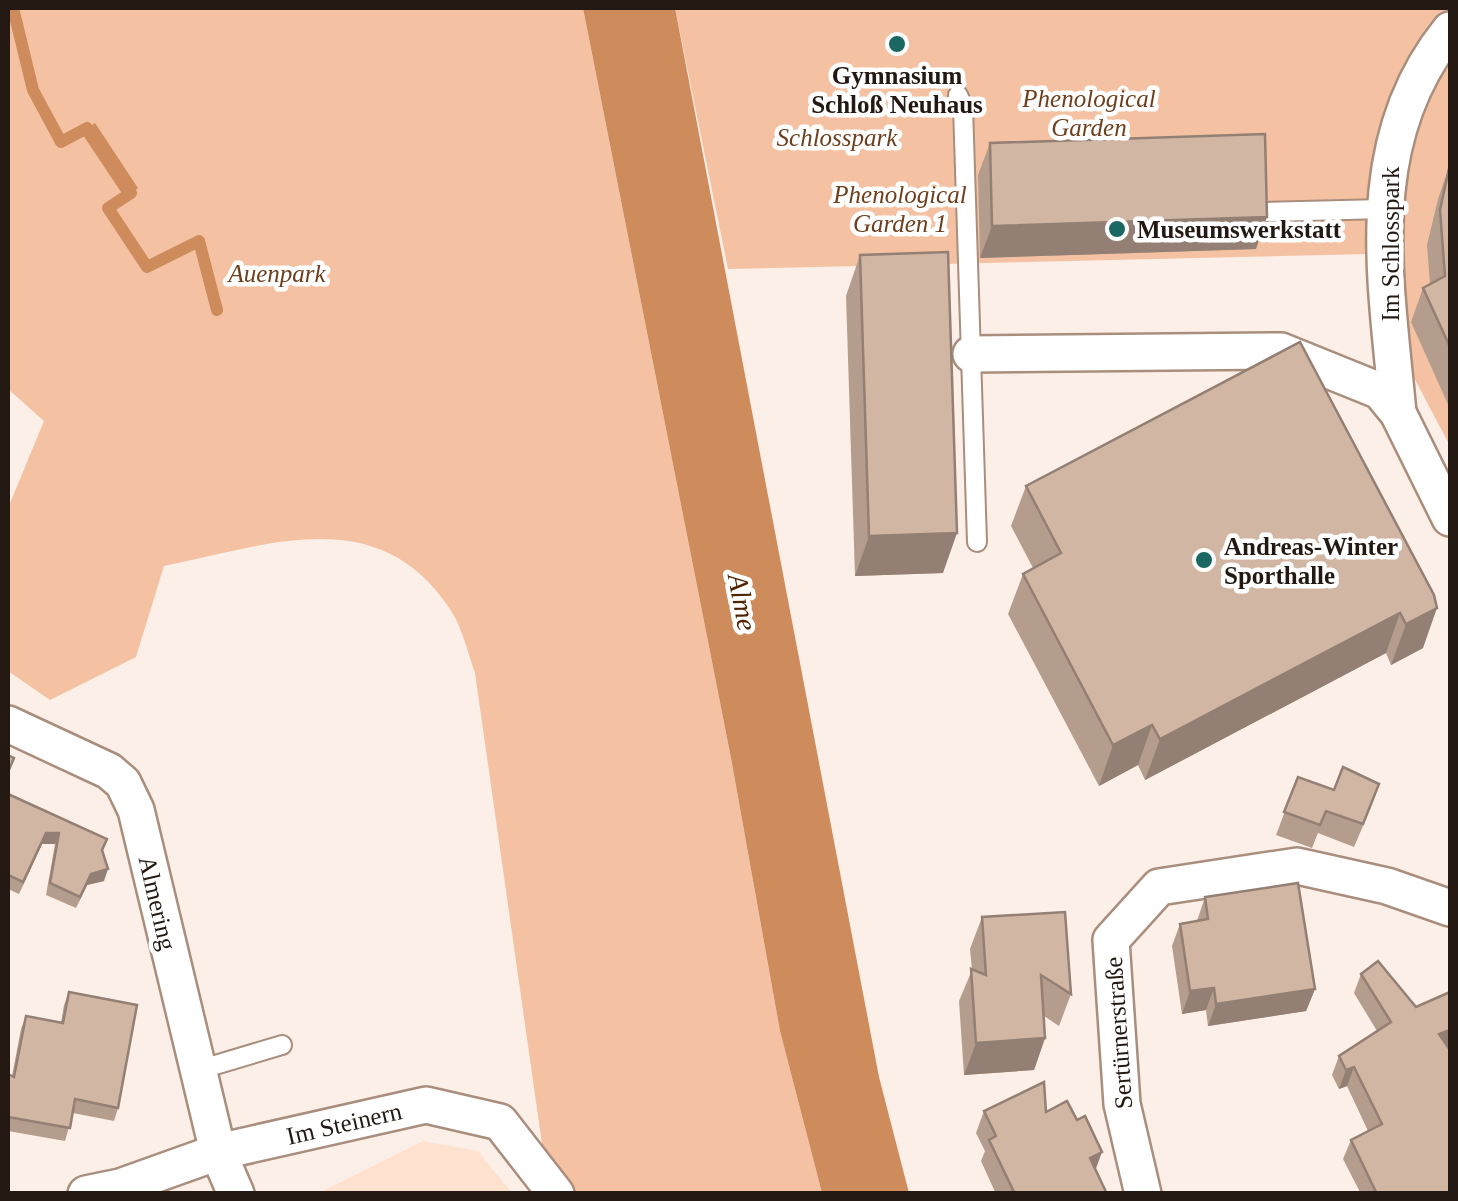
<svg xmlns="http://www.w3.org/2000/svg" width="1458" height="1201" font-family="Georgia,serif">
  <rect width="100%" height="100%" fill="#fbefe7"/>
  <path fill="#fee1ce" d="M 423,1141 L 478,1151 L 512,1193 L 319,1193 Z"/>
  <g fill="#f4c2a2">
    <path d="M 8,8 L 583,8 L 731,758 L 780,1031 L 822,1193 L 568,1193 L 545,1165 L 475,673 C 468,653 462,627 450,609 C 378,501 269,545 164,566 L 136,657 L 50,700 L 8,671 L 8,508 L 44,421 L 8,389 Z"/>
    <path d="M 675,8 L 1450,8 L 1450,446 L 1391,334 L 1370,254 L 728,269 Z"/>
  </g>
  <g fill="#ce8b5c">
    <path d="M 583,8 L 675,8 L 879,1077 L 909,1193 L 822,1193 L 780,1031 L 731,758 Z"/>
    <path d="M 95,123 L 138,188 L 125,198 L 81,132 Z"/>
  </g>
  <g fill="none" stroke-linecap="round" stroke-linejoin="round">
    <g stroke="#ce8b5c" stroke-width="12">
      <path d="M 13,8 L 33,90 L 61,142 L 87,128 L 93,136"/>
      <path d="M 126,186 L 131,193 L 108,208 L 147,267 L 199,241 L 217,310"/>
    </g>
    <g stroke="#a98e7d" stroke-width="22">
      <g id="lane">
        <path d="M 958,95 L 963,107 L 977,542"/>
        <path d="M 1265,212 L 1384,209"/>
        <path d="M 195,1071 L 282,1045"/>
      </g>
    </g>
    <g stroke="#a98e7d" stroke-width="40">
      <g id="street">
        <path d="M 971,354 L 1281,351 L 1380,391 L 1398,413 L 1450,518"/>
        <path d="M 1398,413 C 1386,279 1359,142 1450,30"/>
        <path d="M 8,724 L 109,771 L 123,783 L 136,810 L 218,1152 L 236,1194"/>
        <path d="M 86,1194 L 120,1187 L 218,1152 L 426,1105 L 500,1122 L 556,1194"/>
        <path d="M 1143,1194 L 1122,1104 L 1111,940 L 1159,887 L 1297,866 L 1387,886 L 1450,908"/>
      </g>
    </g>
    <use href="#lane" stroke="#fff" stroke-width="18"/>
    <use href="#street" stroke="#fff" stroke-width="35"/>
  </g>
  <g fill="#b59d8d">
    <path d="M 990,143 L 1256,249 L 980,258 L 978,175 Z"/>
    <path d="M 1450,164 L 1450,409 L 1411,322 L 1423,288 L 1430,284 L 1427,245 L 1438,199 Z"/>
    <path d="M 860,255 L 943,573 L 855,576 L 846,296 Z"/>
    <path d="M 1300,342 L 1423,648 L 1391,665 L 1386,653 L 1145,780 L 1138,765 L 1099,786 L 1008,614 L 1023,574 L 1033,568 L 1011,526 L 1026,486 Z"/>
    <path d="M 1298,777 L 1371,807 L 1354,847 L 1318,833 L 1312,848 L 1276,835 Z"/>
    <path d="M 8,794 L 103,852 L 104,881 L 87,885 L 76,908 L 46,895 L 55,844 L 42,844 L 19,894 L 8,889 Z"/>
    <path d="M 1205,897 L 1315,989 L 1306,1011 L 1208,1026 L 1206,1010 L 1182,1014 L 1172,946 L 1180,924 L 1197,921 Z"/>
    <path d="M 982,917 L 1071,994 L 1059,1026 L 1044,1016 L 1045,1038 L 1034,1070 L 964,1075 L 959,1001 L 972,970 L 970,949 Z"/>
    <path d="M 1361,974 L 1449,1047 L 1450,1194 L 1361,1194 L 1343,1159 L 1351,1140 L 1368,1131 L 1347,1086 L 1339,1089 L 1332,1075 L 1339,1056 L 1377,1031 L 1354,993 Z"/>
    <path d="M 69,992 L 118,1108 L 114,1121 L 73,1113 L 65,1141 L 8,1131 L 8,1074 L 12,1076 L 21,1029 L 26,1016 L 61,1023 L 64,1005 Z"/>
    <path d="M 984,1111 L 1046,1112 L 1096,1170 L 1107,1194 L 996,1194 L 981,1161 L 985,1151 L 976,1133 Z"/>
  </g>
  <g fill="#937f73">
    <path d="M 1267,217 L 1256,249 L 980,258 L 992,226 Z"/>
    <path d="M 957,533 L 943,573 L 855,576 L 869,536 Z"/>
    <path d="M 1437,608 L 1423,648 L 1391,665 L 1406,624 Z"/>
    <path d="M 1400,613 L 1386,653 L 1145,780 L 1160,739 Z"/>
    <path d="M 1152,725 L 1138,765 L 1099,786 L 1113,745 Z"/>
    <path d="M 46,833 L 59,833 L 55,844 L 42,844 L 19,894 Z"/>
    <path d="M 108,869 L 104,881 L 87,885 L 76,908 L 91,874 Z"/>
    <path d="M 1214,988 L 1206,1010 L 1182,1014 L 1190,991 Z"/>
    <path d="M 1315,989 L 1306,1011 L 1208,1026 L 1216,1004 Z"/>
    <path d="M 1450,1030 L 1450,1047 L 1431,1054 L 1439,1034 Z"/>
    <path d="M 1045,1038 L 1034,1070 L 964,1075 L 976,1043 Z"/>
    <path d="M 1354,1067 L 1347,1086 L 1339,1089 L 1346,1070 Z"/>
    <path d="M 1102,1152 L 1094,1174 L 1090,1158 Z"/>
  </g>
  <g fill="#d2b6a4" stroke="#937f73" stroke-width="2.5">
    <path d="M 1265,134 L 1267,217 L 992,226 L 990,143 Z"/>
    <path d="M 1450,164 L 1450,347 L 1423,288 L 1445,276 L 1440,210 Z"/>
    <path d="M 948,252 L 957,533 L 869,536 L 860,255 Z"/>
    <path d="M 1300,342 L 1434,595 L 1437,608 L 1406,624 L 1400,613 L 1160,739 L 1152,725 L 1113,745 L 1023,574 L 1061,553 L 1026,486 Z"/>
    <path d="M 8,755 L 14,758 L 8,772 Z"/>
    <path d="M 1343,767 L 1379,784 L 1363,824 L 1326,811 L 1320,825 L 1284,812 L 1298,777 L 1334,790 Z"/>
    <path d="M 8,794 L 107,839 L 102,850 L 108,869 L 91,874 L 80,897 L 50,883 L 59,833 L 46,833 L 23,882 L 8,875 Z"/>
    <path d="M 1298,883 L 1315,989 L 1216,1004 L 1214,988 L 1190,991 L 1180,924 L 1208,919 L 1205,897 Z"/>
    <path d="M 1065,912 L 1071,994 L 1041,975 L 1045,1038 L 976,1043 L 971,969 L 986,975 L 982,917 Z"/>
    <path d="M 1378,961 L 1416,1007 L 1450,992 L 1450,1030 L 1439,1034 L 1450,1050 L 1450,1194 L 1377,1194 L 1351,1140 L 1382,1124 L 1354,1067 L 1346,1070 L 1339,1056 L 1391,1022 L 1361,974 Z"/>
    <path d="M 69,992 L 137,1005 L 118,1108 L 75,1099 L 70,1128 L 8,1117 L 8,1074 L 14,1077 L 26,1016 L 63,1023 Z"/>
    <path d="M 1044,1082 L 1046,1112 L 1067,1101 L 1077,1120 L 1085,1116 L 1102,1152 L 1090,1158 L 1107,1194 L 1015,1194 L 989,1140 L 996,1136 L 984,1111 Z"/>
  </g>
  <g fill="#1b6863" stroke="#fff" stroke-width="4">
    <circle cx="897" cy="44" r="10"/>
    <circle cx="1117" cy="229" r="10"/>
    <circle cx="1204" cy="560" r="10"/>
  </g>
  <g text-anchor="middle" stroke-width="9" stroke-linejoin="round" paint-order="stroke">
    <g font-size="25" font-weight="bold" fill="#231912" stroke="#fff" text-anchor="start">
      <text x="897" y="84" text-anchor="middle">Gymnasium<tspan x="897" dy="29">Schloß Neuhaus</tspan></text>
      <text x="1137" y="238">Museumswerkstatt</text>
      <text x="1224" y="555">Andreas-Winter<tspan x="1224" dy="29">Sporthalle</tspan></text>
    </g>
    <g font-size="25" font-style="italic" fill="#6d3f1d" stroke="#fff">
      <text x="1089" y="107">Phenological<tspan x="1089" dy="29">Garden</tspan></text>
      <text x="837" y="146">Schlosspark</text>
      <text x="900" y="203">Phenological<tspan x="900" dy="29">Garden 1</tspan></text>
      <text x="277" y="282">Auenpark</text>
    </g>
    <g font-size="25" fill="#231912" stroke="#fff">
      <text transform="translate(1390 244) rotate(-90)" y="9">Im Schlosspark</text>
      <text transform="translate(158 903) rotate(77)" y="9">Almering</text>
      <text transform="translate(1118 1033) rotate(-94)" y="9">Sertürnerstraße</text>
      <text transform="translate(344 1123) rotate(-13)" y="9">Im Steinern</text>
    </g>
    <g font-size="28" font-style="italic" fill="#4e2300" stroke="#fff">
      <text transform="translate(743 602) rotate(79)" y="10">Alme</text>
    </g>
  </g>
  <rect width="1458" height="1201" fill="none" stroke="#231912" stroke-width="20"/>
</svg>
